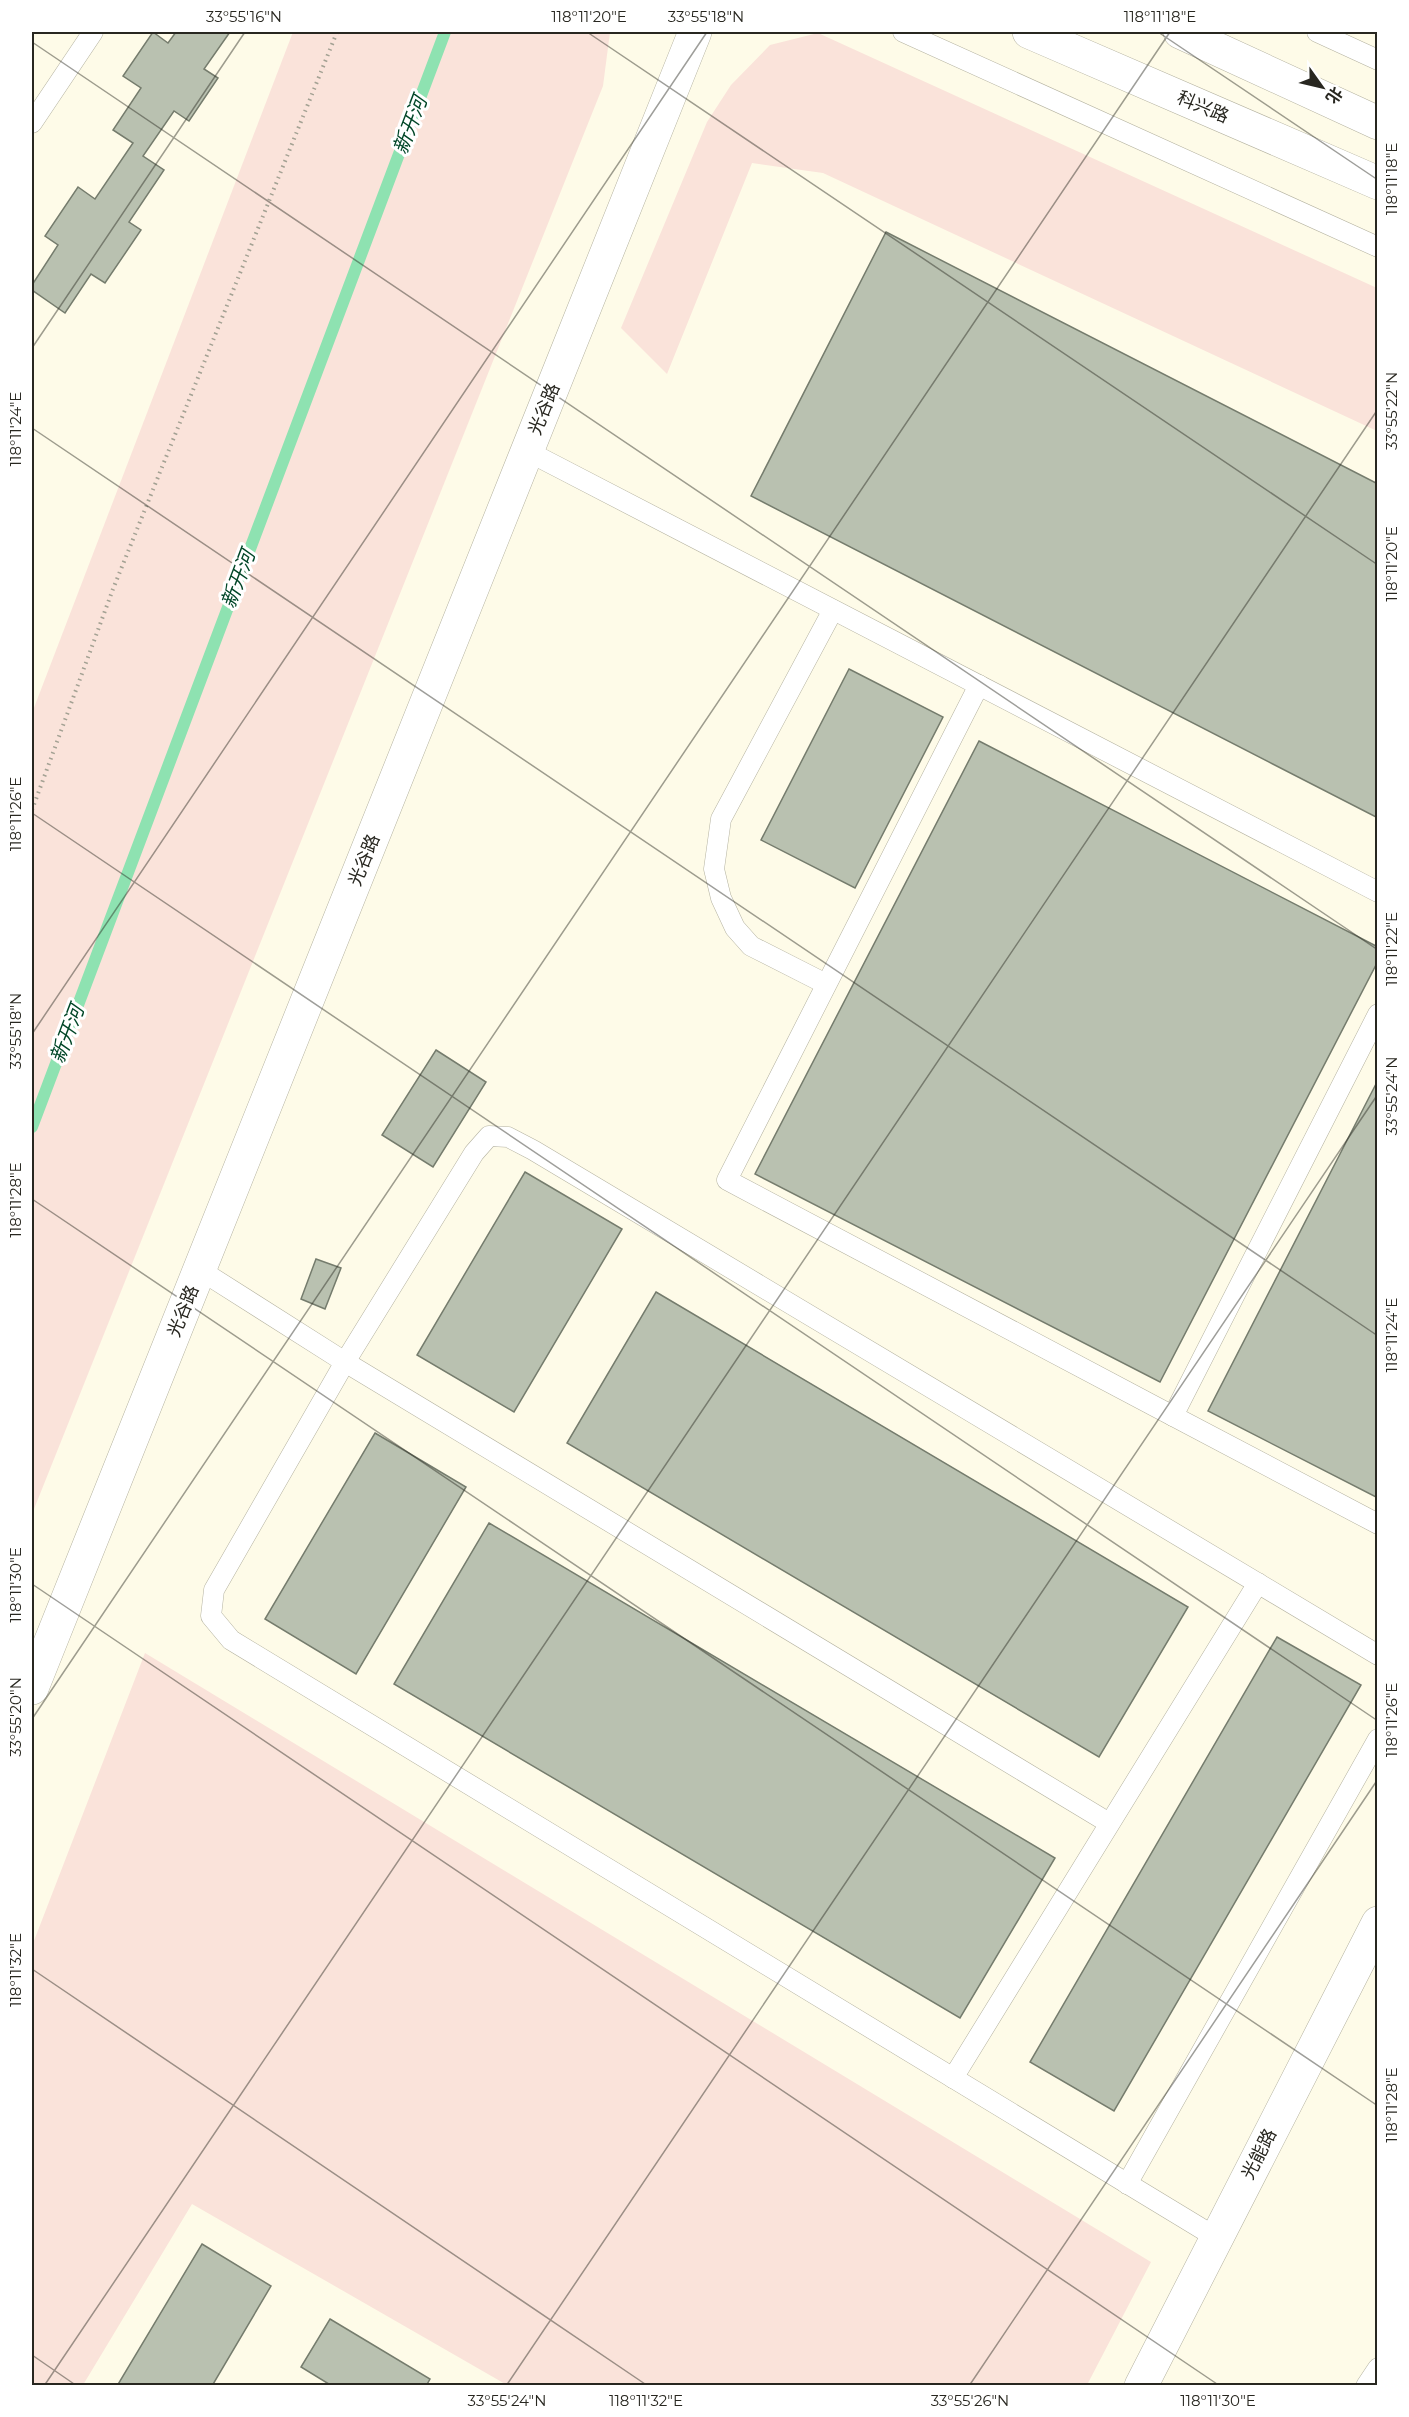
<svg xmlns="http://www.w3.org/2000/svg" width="1409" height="2417" font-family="Montserrat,'Noto Sans SC',sans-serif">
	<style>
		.green { fill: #fae3da }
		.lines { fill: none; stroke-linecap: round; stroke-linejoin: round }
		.stream { stroke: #8ee2b1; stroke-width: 12 }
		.building { fill: #b9c1b0; stroke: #757c6d; stroke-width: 1.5 }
		.lane-casing { stroke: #b4b2a0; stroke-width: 21 }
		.secondary-casing { stroke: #b4b2a0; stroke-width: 34 }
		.path { stroke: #a3a193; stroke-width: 4; stroke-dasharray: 1.5 4.5; stroke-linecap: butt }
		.lane { stroke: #fff; stroke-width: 20 }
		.secondary { stroke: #fff; stroke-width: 33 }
		.ticks { fill: none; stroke: #282720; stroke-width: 1.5; stroke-opacity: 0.45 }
		.labels { text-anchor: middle; stroke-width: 6; stroke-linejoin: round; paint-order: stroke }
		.street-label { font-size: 18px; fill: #282720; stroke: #fff }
		.water-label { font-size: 20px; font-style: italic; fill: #004627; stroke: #fff }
		.neatline { fill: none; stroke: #282720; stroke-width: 2 }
		.ticks-label { font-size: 15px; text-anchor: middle; fill: #282720 }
	</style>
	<rect width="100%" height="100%" fill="#fefbe8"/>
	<g class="green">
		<polygon points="293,32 610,32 603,86 32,1514 32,713"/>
		<polygon points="818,33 1377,288 1377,431 823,173 752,163 667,374 621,328 707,122 731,85 770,45"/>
		<polygon points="145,1653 1151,2262 1087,2385 507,2385 192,2204 83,2385 32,2385 32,1946"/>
	</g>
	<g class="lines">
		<polyline class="stream" points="32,1127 445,32"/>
	</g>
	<g class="building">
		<polygon points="153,32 168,43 176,32 230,32 204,69 218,78 189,121 174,111 143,156 164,170 129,222 141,230 105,283 91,274 65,313 32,290 32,285 58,245 45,236 78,187 95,199 133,143 113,130 141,88 123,76"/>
		<polygon points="886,232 1378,484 1378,818 751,496"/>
		<polygon points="849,669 943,717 855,888 761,840"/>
		<polygon points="979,741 1378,947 1378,961 1160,1382 755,1174"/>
		<polygon points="436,1050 486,1082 433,1167 382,1135"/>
		<polygon points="1378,1080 1378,1498 1208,1411"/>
		<polygon points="525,1172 622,1229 514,1412 417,1355"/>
		<polygon points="316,1259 341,1268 325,1309 301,1299"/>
		<polygon points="656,1292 1188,1607 1099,1757 567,1443"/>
		<polygon points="375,1433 466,1487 356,1674 265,1619"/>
		<polygon points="489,1523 1055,1858 960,2018 394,1684"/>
		<polygon points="1277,1637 1361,1685 1114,2111 1030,2062"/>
		<polygon points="202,2244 271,2286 212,2386 117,2386"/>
		<polygon points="330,2319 430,2379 426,2386 332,2386 301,2367"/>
	</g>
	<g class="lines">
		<defs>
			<g id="lane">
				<polyline points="903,32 1378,247"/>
				<polyline points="1317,32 1378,60"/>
				<polyline points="32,123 93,32"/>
				<polyline points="527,451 1378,892"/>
				<polyline points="979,685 727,1180 1173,1416"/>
				<polyline points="826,984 751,946 735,928 721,898 714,869 721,819 833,610"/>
				<polyline points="1378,1014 1173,1416 1378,1524"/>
				<polyline points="200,1270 345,1362 214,1590 211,1616 231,1640 1217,2238"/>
				<polyline points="1109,1823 345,1362 474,1153 489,1136 508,1137 533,1150 1378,1655"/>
				<polyline points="953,2078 1258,1583"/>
				<polyline points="1127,2184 1378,1739"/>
				<polyline points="1366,2386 1378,2368"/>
			</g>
			<g id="secondary">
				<polyline points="1029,32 1378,183"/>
				<polyline points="1180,32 1378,123"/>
				<polyline points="32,1688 695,32"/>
				<polyline points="1141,2386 1378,1923"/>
			</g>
		</defs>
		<use href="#lane" class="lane-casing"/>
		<use href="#secondary" class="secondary-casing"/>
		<polyline class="path" points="32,810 113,589 337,32"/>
		<use href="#lane" class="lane"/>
		<use href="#secondary" class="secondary"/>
	</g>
	<path class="ticks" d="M587 32 1378 565M1158 32 1378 180M32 42 1378 950M32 348 245 32M32 428 1378 1336M32 813 1378 1721M32 1034 707 32M32 1199 1378 2106M32 1584 1220 2386M32 1719 1170 32M32 1969 648 2386M32 2355 77 2386M44 2386 1378 409M506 2386 1378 1094M969 2386 1378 1779"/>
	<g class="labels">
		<g class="street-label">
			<text transform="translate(1203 107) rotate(23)" y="6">科兴路</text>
			<text transform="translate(544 409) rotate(-68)" y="6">光谷路</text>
			<text transform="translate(364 860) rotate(-68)" y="6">光谷路</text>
			<text transform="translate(183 1311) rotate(-68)" y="6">光谷路</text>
			<text transform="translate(1259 2154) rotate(-63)" y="6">光能路</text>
		</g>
		<g class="water-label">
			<text transform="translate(410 125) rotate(-69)" y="7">新开河</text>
			<text transform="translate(238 579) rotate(-69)" y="7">新开河</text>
			<text transform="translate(67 1034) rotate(-69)" y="7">新开河</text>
		</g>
	</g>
	<rect width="1409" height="2417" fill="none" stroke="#ffffff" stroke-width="66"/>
	<g transform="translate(1322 87) rotate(124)" stroke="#ffffff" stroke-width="4.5" paint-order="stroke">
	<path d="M0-4.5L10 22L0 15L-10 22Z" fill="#282720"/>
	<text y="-9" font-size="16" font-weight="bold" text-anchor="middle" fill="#282720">北</text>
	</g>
	<rect x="33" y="33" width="1343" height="2351" class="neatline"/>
	<g class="ticks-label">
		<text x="244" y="22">33°55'16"N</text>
		<text x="589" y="22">118°11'20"E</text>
		<text x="706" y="22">33°55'18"N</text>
		<text x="1160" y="22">118°11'18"E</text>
		<text transform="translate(1392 179) rotate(-90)" y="5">118°11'18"E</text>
		<text transform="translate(1392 411) rotate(-90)" y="5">33°55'22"N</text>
		<text transform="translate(16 429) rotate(-90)" y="5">118°11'24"E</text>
		<text transform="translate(1392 564) rotate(-90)" y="5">118°11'20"E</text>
		<text transform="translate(16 814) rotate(-90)" y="5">118°11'26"E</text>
		<text transform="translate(1392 949) rotate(-90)" y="5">118°11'22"E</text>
		<text transform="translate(16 1031) rotate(-90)" y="5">33°55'18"N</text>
		<text transform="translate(1392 1096) rotate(-90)" y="5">33°55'24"N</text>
		<text transform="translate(16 1200) rotate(-90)" y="5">118°11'28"E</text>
		<text transform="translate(1392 1335) rotate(-90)" y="5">118°11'24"E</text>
		<text transform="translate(16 1585) rotate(-90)" y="5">118°11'30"E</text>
		<text transform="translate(16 1717) rotate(-90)" y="5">33°55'20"N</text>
		<text transform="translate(1392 1720) rotate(-90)" y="5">118°11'26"E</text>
		<text transform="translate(16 1970) rotate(-90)" y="5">118°11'32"E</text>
		<text transform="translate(1392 2105) rotate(-90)" y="5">118°11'28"E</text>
		<text x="507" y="2406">33°55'24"N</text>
		<text x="646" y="2406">118°11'32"E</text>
		<text x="970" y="2406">33°55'26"N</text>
		<text x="1218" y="2406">118°11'30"E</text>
	</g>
</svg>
